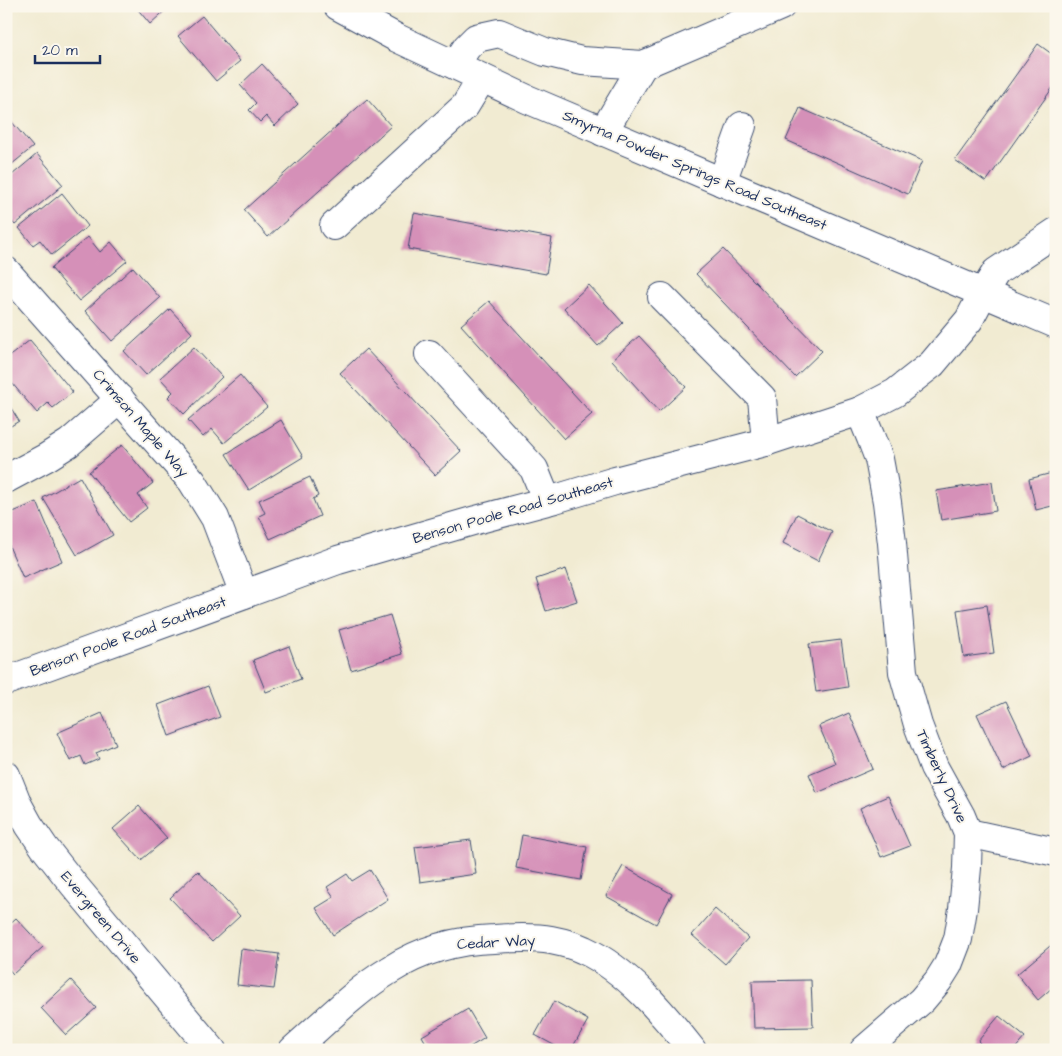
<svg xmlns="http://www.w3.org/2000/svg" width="1062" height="1056" font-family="'Architects Daughter',sans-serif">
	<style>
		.building { fill: #d590b8 }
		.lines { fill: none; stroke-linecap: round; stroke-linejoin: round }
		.minor-casing { stroke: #3b4b6f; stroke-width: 30 }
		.minor { stroke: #fff; stroke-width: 28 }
		.labels { text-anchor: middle; stroke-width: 4; stroke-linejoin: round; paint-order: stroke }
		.street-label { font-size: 15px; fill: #1b2f5e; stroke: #fbf7ec }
	</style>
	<rect width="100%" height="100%" fill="#fbf7ec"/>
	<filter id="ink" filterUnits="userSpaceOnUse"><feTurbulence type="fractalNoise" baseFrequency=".02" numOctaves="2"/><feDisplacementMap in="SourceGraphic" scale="10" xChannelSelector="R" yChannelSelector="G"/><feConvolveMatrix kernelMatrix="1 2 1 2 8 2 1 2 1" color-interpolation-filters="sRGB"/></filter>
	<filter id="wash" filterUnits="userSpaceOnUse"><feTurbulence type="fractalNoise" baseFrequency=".0096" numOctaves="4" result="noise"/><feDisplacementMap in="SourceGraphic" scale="20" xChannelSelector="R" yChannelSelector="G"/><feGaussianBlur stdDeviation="1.12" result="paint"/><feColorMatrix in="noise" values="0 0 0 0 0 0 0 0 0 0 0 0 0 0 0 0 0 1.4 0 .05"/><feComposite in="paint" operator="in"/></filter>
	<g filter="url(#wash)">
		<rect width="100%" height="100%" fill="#f1ebd2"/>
		<g id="blocks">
			<g class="building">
				<polygon points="135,6 170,6 150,24"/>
				<polygon points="202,16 240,61 216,81 178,36"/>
				<polygon points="1038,44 1056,57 1056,83 986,182 955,160"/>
				<polygon points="262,64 298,104 275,126 266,116 260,122 249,110 256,103 240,85"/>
				<polygon points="367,99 391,126 268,237 244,210"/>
				<polygon points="800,108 922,161 908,194 786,140"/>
				<polygon points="6,115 33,147 6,169"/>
				<polygon points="37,154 63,185 15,225 6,215 6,180"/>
				<polygon points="62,193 88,226 52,255 40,240 33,245 19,228"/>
				<polygon points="414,213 552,238 546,274 408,249"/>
				<polygon points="88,237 100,252 111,242 127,261 79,301 51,268"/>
				<polygon points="723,249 822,351 795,377 696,274"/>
				<polygon points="133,267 160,298 112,341 85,311"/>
				<polygon points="589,285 623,323 598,346 564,308"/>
				<polygon points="489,301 592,414 564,439 461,325"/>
				<polygon points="170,309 192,333 146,375 124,351"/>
				<polygon points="639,336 686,387 659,412 612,360"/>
				<polygon points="30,340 73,392 53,408 48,403 37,413 6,376 6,359"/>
				<polygon points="194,347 222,377 184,414 168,397 173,392 160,378"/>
				<polygon points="366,349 461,451 435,475 340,373"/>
				<polygon points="240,375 267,407 224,443 212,429 203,437 188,420"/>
				<polygon points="6,400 19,421 6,429"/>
				<polygon points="281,420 303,457 249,490 226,454"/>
				<polygon points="122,445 153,483 138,495 147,508 129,522 89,472"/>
				<polygon points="1056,472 1056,505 1036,510 1029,479"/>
				<polygon points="80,477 113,535 77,555 43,498"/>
				<polygon points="310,477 318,496 313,499 320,516 270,539 259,516 265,513 259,500"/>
				<polygon points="992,482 996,511 941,520 936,491"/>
				<polygon points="37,502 62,561 23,578 6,539 6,515"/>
				<polygon points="797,514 832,532 818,561 783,543"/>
				<polygon points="566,569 577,601 546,611 536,579"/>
				<polygon points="987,605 994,653 964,657 957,610"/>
				<polygon points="390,615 402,654 351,670 339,630"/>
				<polygon points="841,640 848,687 816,692 809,644"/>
				<polygon points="289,646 301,679 266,692 253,660"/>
				<polygon points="208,686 220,717 169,736 158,705"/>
				<polygon points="1006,701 1032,756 1003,770 977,714"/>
				<polygon points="102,713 116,744 96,753 99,759 85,765 81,756 70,761 57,733"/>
				<polygon points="849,713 873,769 817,793 809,774 835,763 819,726"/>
				<polygon points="888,796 910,846 881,857 860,808"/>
				<polygon points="139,806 167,838 141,860 113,829"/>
				<polygon points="522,835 587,847 581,880 516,868"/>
				<polygon points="471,840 476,874 420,882 415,847"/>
				<polygon points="623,866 672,894 656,924 606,896"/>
				<polygon points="370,870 388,899 333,935 316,908 334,897 327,887 347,874 352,881"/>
				<polygon points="198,871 240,916 212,942 170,898"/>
				<polygon points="715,909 748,938 725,964 692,935"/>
				<polygon points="16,918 43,947 13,974 6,966 6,927"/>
				<polygon points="1056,941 1056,991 1053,987 1038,1000 1017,974"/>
				<polygon points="241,949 279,954 274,989 237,985"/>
				<polygon points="71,980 96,1008 66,1035 41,1008"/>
				<polygon points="811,980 813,1027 754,1028 752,981"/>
				<polygon points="554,1001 588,1020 571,1050 563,1050 535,1035"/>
				<polygon points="468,1009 485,1038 465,1050 430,1050 422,1036"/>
				<polygon points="999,1016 1025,1037 1014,1050 975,1050 980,1043 978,1041"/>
				<polygon points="122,1044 128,1050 116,1050"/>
			</g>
		</g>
	</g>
	<g filter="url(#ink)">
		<use href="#blocks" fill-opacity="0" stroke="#3b4b6f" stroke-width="1"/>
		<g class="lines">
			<defs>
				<g id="minor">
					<polyline points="338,6 397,38 527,99 1056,324"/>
					<polyline points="455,65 467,47 476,38 499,33 545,52 582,61 643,65 781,6"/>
					<polyline points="603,132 643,65"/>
					<polyline points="722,182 742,126"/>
					<polyline points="334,226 465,106 482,78"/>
					<polyline points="6,271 192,481 215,518 244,594"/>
					<polyline points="662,297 762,398 766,442"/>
					<polyline points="429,354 534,469 547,501"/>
					<polyline points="860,411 871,438 879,459 887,502 892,543 903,672 918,725 934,767 961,816 968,833 967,868 963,909 958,939 948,965 938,981 922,1000 864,1050"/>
					<polyline points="6,479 47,457 69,443 120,399"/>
					<polyline points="6,681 338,560 476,520 555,499 615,481 762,443 860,411 895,393 932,364 969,320 983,293 996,272 1056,232"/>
					<polyline points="6,775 18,805 29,825 44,847 74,885 212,1050"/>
					<polyline points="968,833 1056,852"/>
					<path d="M293 1050C324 1023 355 991 390 970 421 950 458 940 494 939 511 938 535 937 551 940 561 942 574 945 584 950 627 970 663 1013 692 1050"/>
				</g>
			</defs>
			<use href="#minor" class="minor-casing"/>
			<use href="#minor" class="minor"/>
		</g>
	</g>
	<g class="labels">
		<g class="street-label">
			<text transform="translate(695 170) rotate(23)" y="5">Smyrna Powder Springs Road Southeast</text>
			<text transform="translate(141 423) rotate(49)" y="5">Crimson Maple Way</text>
			<text transform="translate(513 510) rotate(-16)" y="5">Benson Poole Road Southeast</text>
			<text transform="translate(128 636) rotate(-20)" y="5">Benson Poole Road Southeast</text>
			<text transform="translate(942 776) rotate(65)" y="5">Timberly Drive</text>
			<text transform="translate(101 917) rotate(50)" y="5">Evergreen Drive</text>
			<text transform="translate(496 942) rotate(-3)" y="5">Cedar Way</text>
		</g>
	</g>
	<rect width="1062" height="1056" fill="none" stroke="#fbf7ec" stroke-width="25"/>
	<path d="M35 55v8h65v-8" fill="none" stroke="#1b2f5e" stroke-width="2.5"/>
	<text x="42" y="55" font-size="15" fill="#1b2f5e" stroke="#fbf7ec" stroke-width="4" paint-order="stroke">20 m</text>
</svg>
